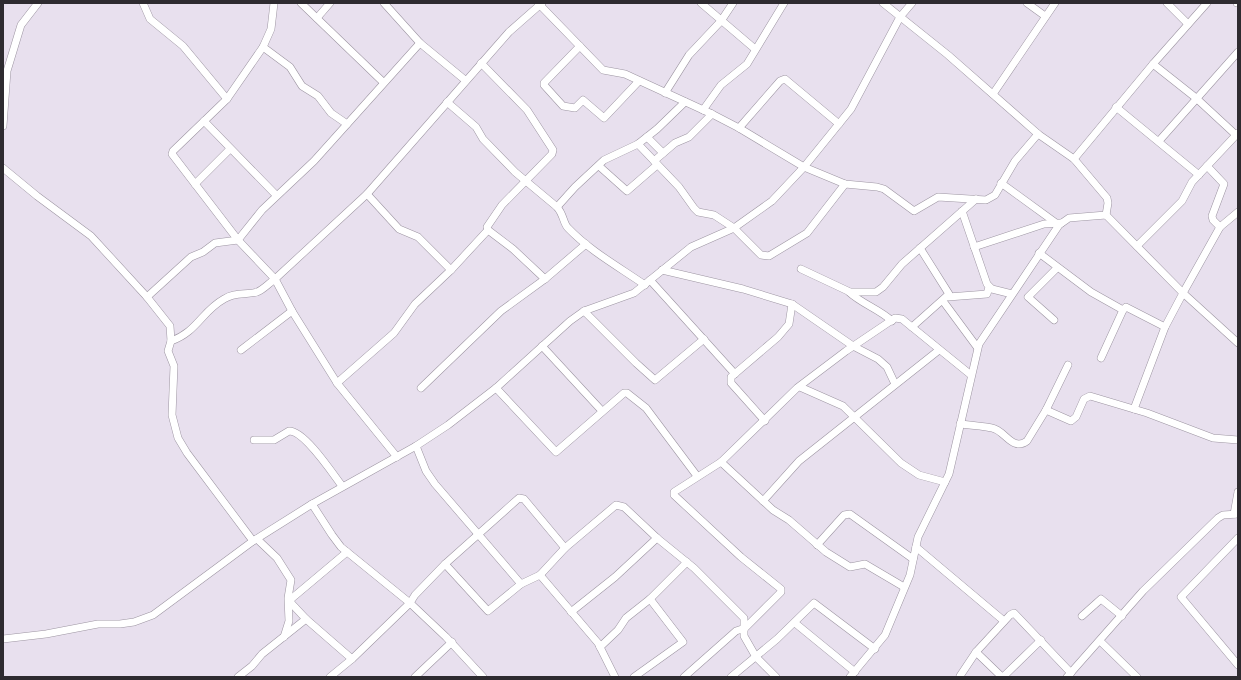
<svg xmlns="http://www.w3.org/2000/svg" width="1241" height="680" font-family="Cabin,sans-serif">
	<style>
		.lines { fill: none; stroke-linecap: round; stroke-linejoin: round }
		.minor-casing { stroke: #9d95a2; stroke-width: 8 }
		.minor { stroke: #fff; stroke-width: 7 }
	</style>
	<rect width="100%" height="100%" fill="#e8e0ee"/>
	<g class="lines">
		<defs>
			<g id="minor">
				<polyline points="143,3 150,19 183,46 227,99"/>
				<polyline points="274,3 271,29 263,47 227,99 173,151 172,154 238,240 275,279 292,311 337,383 397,457"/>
				<polyline points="301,3 383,82"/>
				<polyline points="384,3 420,43 465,80"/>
				<polyline points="538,3 603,70 625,74 712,114 739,128 804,167 845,184 877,187 884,189 914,211 938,197 986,200 995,195 1015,161 1038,134"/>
				<polyline points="701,3 755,49"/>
				<polyline points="883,3 948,55 1038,134 1074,159 1107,198 1108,203 1106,215"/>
				<polyline points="1027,3 1045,16"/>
				<polyline points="1167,3 1188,24"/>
				<polyline points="1237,3 1238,3"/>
				<polyline points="317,18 330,3"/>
				<polyline points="580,46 544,83 544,85 563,106 575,108 583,100 604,118 639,81"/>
				<polyline points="263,47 290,67 302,86 318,96 331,113 347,124"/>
				<polyline points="481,63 527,110 553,150 552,154 502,205 487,227 488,230 513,249 545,279"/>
				<polyline points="1153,64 1196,98 1236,135"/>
				<polyline points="665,93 689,55 721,21 733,3"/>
				<polyline points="993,94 1055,3"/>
				<path d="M447 102 476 127 483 139 515 172 557 207C564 215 563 223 568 228 590 251 619 267 645 285"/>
				<polyline points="1116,107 1199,175"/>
				<polyline points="703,110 721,85 747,64 784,3"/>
				<polyline points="204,121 276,195"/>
				<polyline points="3,126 7,71 21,25 38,3"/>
				<polyline points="739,128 780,81 785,79 839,124"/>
				<polyline points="647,137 663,153"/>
				<polyline points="1159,141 1238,52"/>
				<polyline points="638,144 679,187 694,208 698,212 714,215 734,228 761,255 769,256 807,233 845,184"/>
				<polyline points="1074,159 1153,64 1207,3"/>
				<polyline points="654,161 675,143 689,137 712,114"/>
				<polyline points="599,166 627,191 657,165"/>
				<polyline points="1207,166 1224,184 1212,216 1213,220 1220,227"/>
				<polyline points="3,168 37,196 91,236 147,297 170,326 171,341 168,351 174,366 172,415 178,438 187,453 253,541"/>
				<polyline points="1001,183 1056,223"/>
				<polyline points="195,184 230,149"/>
				<polyline points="367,194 399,229 418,237 451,270"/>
				<polyline points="557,207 575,187 604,160 638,144 657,129 685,102"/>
				<polyline points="962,211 987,284 992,289 1012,294"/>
				<polyline points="1106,215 1183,293 1238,343"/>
				<polyline points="1137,246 1182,201 1192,182 1238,133"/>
				<polyline points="974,247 1044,224 1061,223"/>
				<polyline points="1039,253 1091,292 1123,310"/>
				<polyline points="801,269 850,292 876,292 883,287 902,264 976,199"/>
				<polyline points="662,270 743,289 792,304 853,346 878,359 887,367 895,384"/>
				<polyline points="650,280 735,374"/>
				<path d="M849 292C862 304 879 309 892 321"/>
				<polyline points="147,297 191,257 203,252 215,243 238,240 262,210 314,161 420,43"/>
				<polyline points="948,297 987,294 989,287"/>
				<polyline points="943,301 977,347"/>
				<polyline points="584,311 636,363 655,380 704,339"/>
				<polyline points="1054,320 1028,297 1057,268"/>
				<polyline points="912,327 949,294 920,248"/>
				<path d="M171 341C197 332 202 311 224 299 234 292 246 295 257 292 263 290 269 283 275 279L367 194 509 32 542 3"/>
				<polyline points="542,346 602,411"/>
				<polyline points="241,350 292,311"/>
				<polyline points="1101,358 1123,310 1126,307 1165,327"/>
				<polyline points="337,383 394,333 415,304 451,270 488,230"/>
				<polyline points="800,387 843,406 901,463 919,475 945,482"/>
				<polyline points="421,388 501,311 545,279 586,244"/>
				<polyline points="496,388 556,452 624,393 627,393 646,408 697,476"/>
				<polyline points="1134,409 1165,327 1183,293 1220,227 1238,212"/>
				<polyline points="1046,410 1071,421 1076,417 1084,399 1090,396 1147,413 1213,438 1238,440"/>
				<polyline points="765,421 731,383 731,377 778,337 789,324 792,304"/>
				<path d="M960 424C970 425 981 426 992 428 1005 430 1012 452 1027 441L1046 410 1068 365"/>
				<path d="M254 440H274L289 431C304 430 333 474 342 486"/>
				<polyline points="416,446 426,471 435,484 521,584"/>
				<polyline points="721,462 773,510 789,520 826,552 850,567 865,564 904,587"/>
				<polyline points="763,501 799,461 939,350"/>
				<polyline points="312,504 332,535 341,547 410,603 446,637 483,677"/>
				<polyline points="1234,514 1238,492"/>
				<polyline points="1238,538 1181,597 1238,665"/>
				<polyline points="257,539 277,558 291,580 288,598 289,621 284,637"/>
				<polyline points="817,545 844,515 850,514 913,559"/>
				<polyline points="916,547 1004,621"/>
				<polyline points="347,552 291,599 291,603 306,619 352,659"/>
				<polyline points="445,564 488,611 521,584 540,575 565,548 616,505 624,507 657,538 694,568 744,618 744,636 756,657 776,677"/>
				<polyline points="540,575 598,643 615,677"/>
				<polyline points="571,612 615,577 657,538"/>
				<polyline points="1082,616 1101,599 1122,616"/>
				<polyline points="795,623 855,672"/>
				<polyline points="3,639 46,634 98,624 120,624 134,622 153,615 253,541 312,504 416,446 448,425 496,388 570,321 584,311 634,293 691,247 734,228 772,201 804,167 851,109 900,17 912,3"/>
				<polyline points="1100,641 1137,677"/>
				<polyline points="600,647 618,630 626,618 650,599 687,562"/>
				<polyline points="976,652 1002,677"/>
				<polyline points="960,676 976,652 1010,615 1014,613 1071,673"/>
				<polyline points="238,677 252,666 262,654 306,619"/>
				<polyline points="330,677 352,659 410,603 415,595 445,564 519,498 524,499 565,548"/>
				<polyline points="415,677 452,642"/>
				<polyline points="634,677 683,642 650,599"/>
				<polyline points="684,677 736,631 745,628 781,592 781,589 741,557 674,495 674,492 721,462 797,388 846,351 895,318 902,319 971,375"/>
				<polyline points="731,677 777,639 814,603 875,649"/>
				<polyline points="850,677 885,635 910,575 918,537 949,474 979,344 1059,225 1069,218 1106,215"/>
				<polyline points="1003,677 1041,640"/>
				<polyline points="1067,677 1143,591 1218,518 1223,515 1238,514"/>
			</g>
		</defs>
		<use href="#minor" class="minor-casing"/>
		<use href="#minor" class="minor"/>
	</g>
	<rect width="1241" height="680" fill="none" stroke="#2e2b30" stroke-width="8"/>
</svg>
